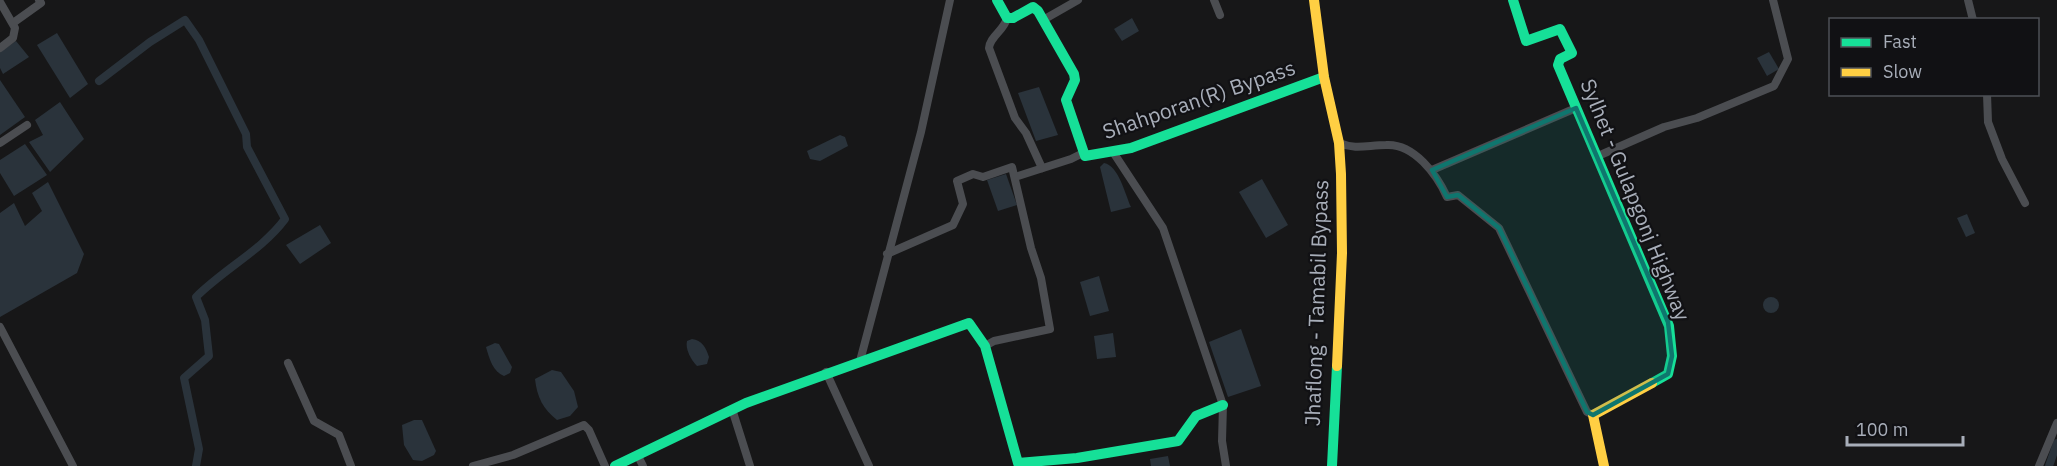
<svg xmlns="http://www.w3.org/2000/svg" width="2057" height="466" font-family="'IBM Plex Sans',sans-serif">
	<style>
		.water { fill: #2a333b }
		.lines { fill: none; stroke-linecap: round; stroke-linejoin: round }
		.canal { stroke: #2a333b; stroke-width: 8 }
		.street { stroke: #4b4d51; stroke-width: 8 }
		.fast { stroke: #16e098; stroke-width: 10 }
		.slow { stroke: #ffcf43; stroke-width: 10 }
		.marked { fill: #0f766e; fill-opacity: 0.2; stroke: #0f766e; stroke-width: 4.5; stroke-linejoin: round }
		.labels { text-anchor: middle; stroke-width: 4.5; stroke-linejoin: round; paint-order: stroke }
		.street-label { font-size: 21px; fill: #a8aeb9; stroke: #111114 }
	</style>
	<rect width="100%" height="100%" fill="#171718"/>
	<g class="water">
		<polygon points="1132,18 1139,31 1122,41 1114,29"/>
		<polygon points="57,33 88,84 70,98 37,45"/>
		<polygon points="16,41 29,57 3,74 0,68 0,52"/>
		<polygon points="1769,52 1779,69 1767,76 1757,58"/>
		<polygon points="0,80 25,117 0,135"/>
		<polygon points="1039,87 1058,135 1036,141 1018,93"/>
		<polygon points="60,102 84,139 50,172 29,142 43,135 35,120"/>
		<polygon points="840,135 845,137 848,146 820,161 810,159 807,151"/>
		<polygon points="25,144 47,175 14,196 0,173 0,160"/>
		<path d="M1104 163C1119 166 1125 194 1131 207L1111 212 1100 167Z"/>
		<polygon points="1006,174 1017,205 998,211 987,180"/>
		<polygon points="1262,179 1288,225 1266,238 1239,192"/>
		<polygon points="48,182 84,254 77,273 0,317 0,213 14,203 25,226 42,211 32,193"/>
		<polygon points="1967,214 1975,233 1966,237 1957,218"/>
		<polygon points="320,225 331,243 300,264 286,245"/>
		<polygon points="1099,276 1109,311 1090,316 1080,282"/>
		<circle cx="1771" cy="305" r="8"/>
		<polygon points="1241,329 1261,386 1228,397 1209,342"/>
		<polygon points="1113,333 1116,357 1097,359 1094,336"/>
		<path d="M692 339C702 340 706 348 709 357L707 364 697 366C691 360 685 349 687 341Z"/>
		<path d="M495 343 499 344 512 367 510 373 504 376C493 372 489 358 486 347Z"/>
		<path d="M552 370 561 372 574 391 578 407 570 416 557 420C543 409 537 397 535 379Z"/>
		<polygon points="414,420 422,420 436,451 434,455 422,461 413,460 404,445 402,425"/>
		<polygon points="1168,456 1170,466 1151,466 1150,459"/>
	</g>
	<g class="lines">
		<g class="canal">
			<path d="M99 81 150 42 185 20 199 40 246 134 247 147 285 219C262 250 224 269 196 297L205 320 209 356 184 378 199 449 196 466"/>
			<polyline points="2049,466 2057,443"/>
		</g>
		<g class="street">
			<polyline points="1214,0 1220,15"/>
			<polyline points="1968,0 1973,20"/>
			<polyline points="0,2 15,28 13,38 0,48"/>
			<path d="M1007 18C1004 31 990 36 989 48L1015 118 1026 133 1042 168"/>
			<polyline points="1043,20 1078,0"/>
			<polyline points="13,23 41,3 39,0"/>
			<polyline points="1987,94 1988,122 2002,159 2025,203"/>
			<polyline points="0,143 27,125"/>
			<path d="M1339 143C1356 150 1368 145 1386 145 1414 143 1437 175 1447 197L1458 195 1499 228 1587 412 1593 415"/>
			<polyline points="1113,152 1163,228 1223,405 1222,441 1226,466"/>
			<polyline points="1598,156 1664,127 1697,118 1774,86 1788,59 1773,0"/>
			<polyline points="1432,170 1576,108"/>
			<polyline points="1015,177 1071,159 1083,153"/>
			<polyline points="887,254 953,225 963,204 957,181 973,174 983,177 1012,167 1031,248 1041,278 1050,329 994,341 985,346"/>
			<polyline points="0,327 73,466"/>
			<polyline points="860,361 921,132 950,0"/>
			<polyline points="288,363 314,421 339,435 351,466"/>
			<polyline points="826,372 869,466"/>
			<polyline points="732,409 750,466"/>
			<polyline points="638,456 643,466"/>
			<polyline points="473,466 513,455 584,425 589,430 605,466"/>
			<polyline points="2039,466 2057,423"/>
		</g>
		<g class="fast">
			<polyline points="997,0 1007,18 1013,18 1033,7 1038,11 1074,74 1075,80 1066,100 1085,156 1131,148 1324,77"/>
			<polyline points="1513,0 1526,41 1560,29 1572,53 1560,59 1558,65 1669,326 1672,356 1668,374 1652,383"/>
			<polyline points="615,466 746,403 969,323 985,346 1018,463 1077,458 1178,441 1196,416 1223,405"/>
			<polyline points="1332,466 1337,366"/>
		</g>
		<g class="slow">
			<polyline points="1314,0 1324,77 1339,143 1341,174 1342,253 1337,366"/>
			<polyline points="1604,466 1593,415 1652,383"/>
		</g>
	</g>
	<path class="marked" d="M1576 108 1668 322 1672 356 1668 374 1593 415 1587 412 1499 228 1458 195 1447 197 1432 170Z"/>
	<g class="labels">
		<g class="street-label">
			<text transform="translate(1199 100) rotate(-19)" y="7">Shahporan(R) Bypass</text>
			<text transform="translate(1635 200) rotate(68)" y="7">Sylhet - Gulapgonj Highway</text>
			<text transform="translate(1317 303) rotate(-88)" y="7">Jhaflong - Tamabil Bypass</text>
		</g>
	</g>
	<rect x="1829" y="18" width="210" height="78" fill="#111114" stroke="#4d5056" stroke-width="1.5"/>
	<rect x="1841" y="38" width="30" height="9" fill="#16e098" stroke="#4d5056" stroke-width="1.5"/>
	<text x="1883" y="48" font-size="18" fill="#a8aeb9">Fast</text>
	<rect x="1841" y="68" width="30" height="9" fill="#ffcf43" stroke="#4d5056" stroke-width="1.5"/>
	<text x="1883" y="78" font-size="18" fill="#a8aeb9">Slow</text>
	<path d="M1847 436v9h116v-9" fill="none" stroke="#a8aeb9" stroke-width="3"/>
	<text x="1856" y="436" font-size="18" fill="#a8aeb9" stroke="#111114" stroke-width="4.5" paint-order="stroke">100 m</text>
</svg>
